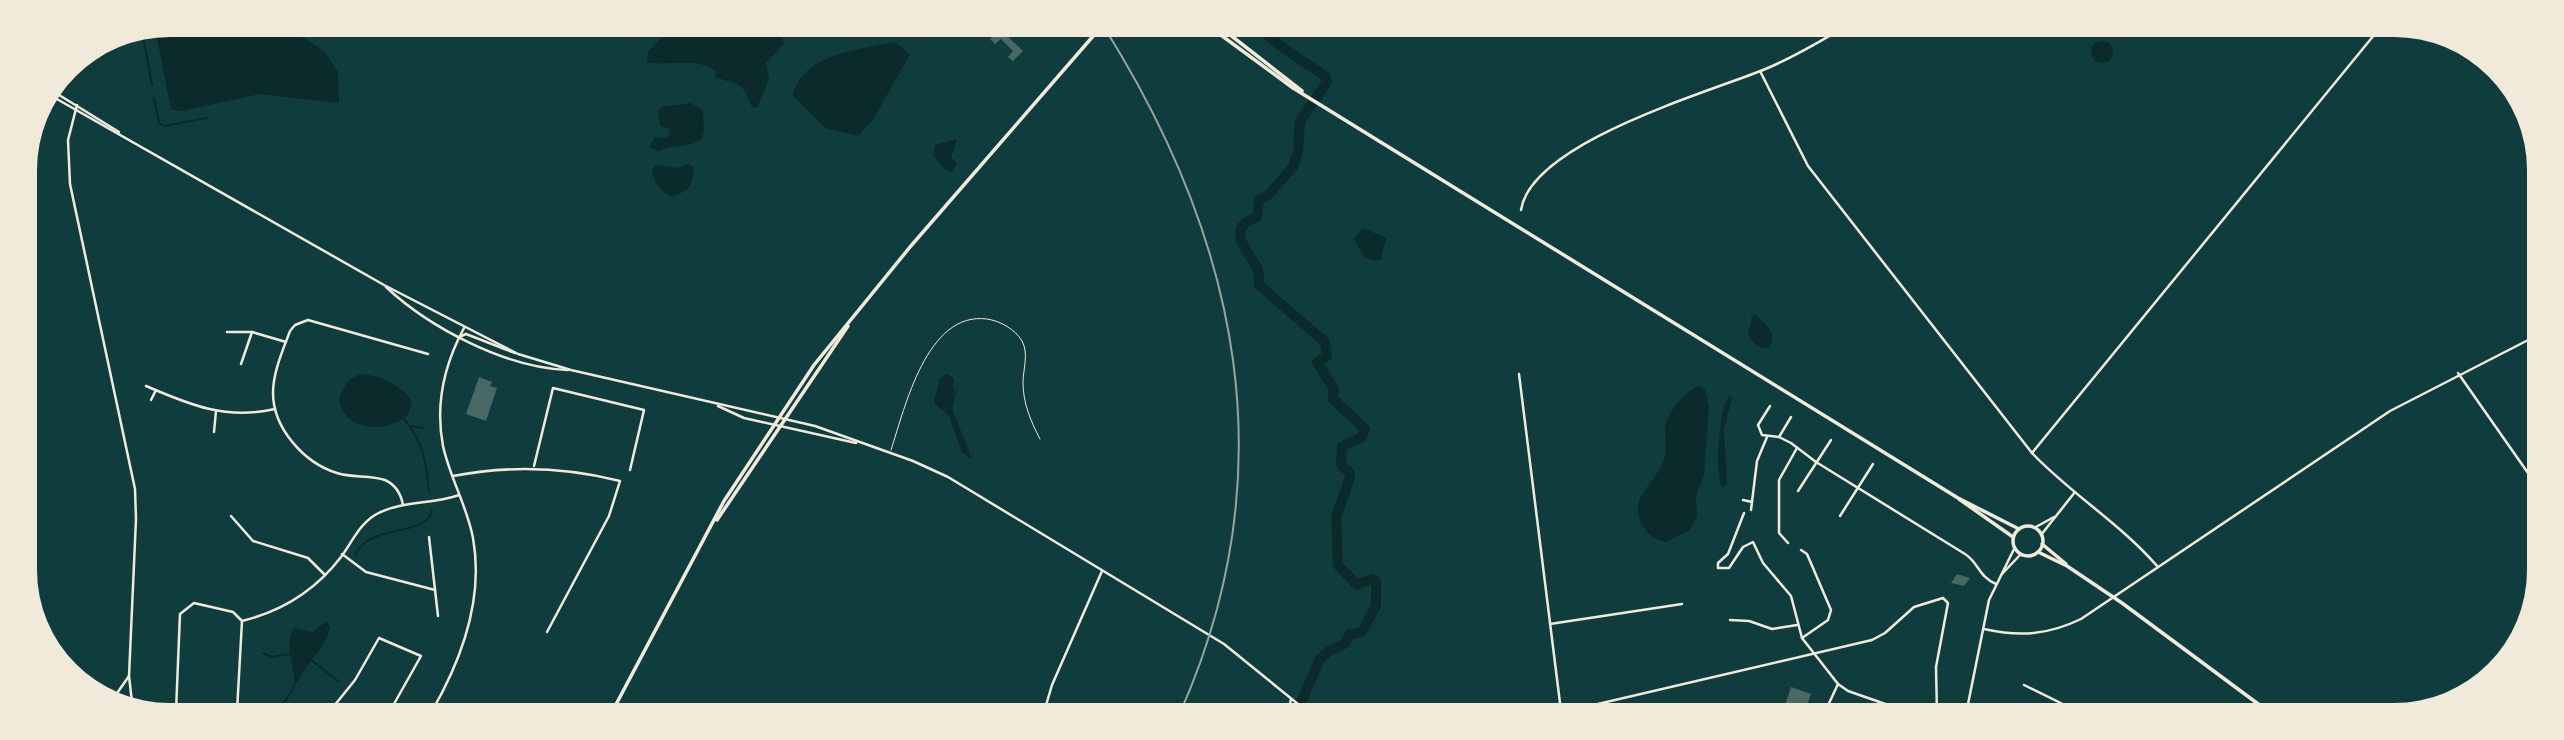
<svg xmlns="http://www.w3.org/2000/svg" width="2564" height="740" font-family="'IBM Plex Sans',sans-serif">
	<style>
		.water { fill: #0a2a2b }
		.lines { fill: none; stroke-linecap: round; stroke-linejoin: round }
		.stream { stroke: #0a2a2b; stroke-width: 2 }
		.river { stroke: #0a2a2b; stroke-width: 10 }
		.building { fill: #486865 }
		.service { stroke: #f1e9da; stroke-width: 1 }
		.minor { stroke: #f1e9da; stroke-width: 2.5 }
		.tertiary { stroke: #f1e9da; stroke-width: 2.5 }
		.secondary { stroke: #f1e9da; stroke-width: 3.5 }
		.rail { stroke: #97a49c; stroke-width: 2 }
	</style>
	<rect width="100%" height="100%" fill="#0f3d3e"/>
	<g class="water">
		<polygon points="170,25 285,25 325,52 338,72 339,103 259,94 182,111 171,110 155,28"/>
		<path d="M672 26H766L772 32 782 35 784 44 766 63 769 79 757 108 752 107C740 78 740 86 715 77L716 71C696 56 664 67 647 62L648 52Z"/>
		<circle cx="2102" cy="52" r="11"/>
		<path d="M894 42 910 54 873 120 858 136 825 128 793 96C802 53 859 50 894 42Z"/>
		<path d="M691 103 703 110 704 132 701 139C689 149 673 143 659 151L649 147 655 137 666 138 670 134 669 129 660 125 658 111 661 107Z"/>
		<polygon points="957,139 951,158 957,163 952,172 945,170 933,155 935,145"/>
		<path d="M689 164 693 166C695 185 689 190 672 197 660 192 653 182 652 170L656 165 677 168Z"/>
		<path d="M1363 228 1386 238 1381 260C1364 263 1360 251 1354 238Z"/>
		<path d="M1756 314C1767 326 1778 333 1769 348 1758 350 1752 342 1748 333L1752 316Z"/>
		<path d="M360 374C379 375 404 385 412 403L407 416C385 434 341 431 339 397L349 380Z"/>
		<polygon points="947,374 954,379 953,388 956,392 952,408 972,459 962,453 949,416 934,403 939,379"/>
		<path d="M1699 386 1705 389 1709 406 1704 475 1696 496 1697 516 1689 531 1665 542C1653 539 1646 533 1641 522 1629 495 1657 483 1664 459 1668 449 1664 437 1665 427 1668 412 1685 390 1699 386Z"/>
		<path d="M1729 396 1732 398 1724 429 1727 484 1723 488C1714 476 1719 408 1729 396Z"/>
		<path d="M326 621 330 627C326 649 306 662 298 682L295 683C294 667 284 641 294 628L313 632Z"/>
	</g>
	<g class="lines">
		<g class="stream">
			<polyline points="142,30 152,85"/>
			<polyline points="154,98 159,123 164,126 207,118"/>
			<path d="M404 419C424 443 426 461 429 491"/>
			<polyline points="410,426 423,428"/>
			<path d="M355 555C370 522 427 538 432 510"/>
			<polyline points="263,653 272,657 290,654"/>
			<polyline points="311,660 338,681"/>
			<path d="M278 711C284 701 292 694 295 683"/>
		</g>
		<path class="river" d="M1259 27 1279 45 1325 76 1327 82 1300 121 1298 151 1293 167 1267 196 1259 200 1257 217C1223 230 1249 250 1258 270 1260 275 1258 280 1259 285L1325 342 1327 356 1317 362 1334 389 1333 399 1365 429 1361 438 1342 446 1341 465 1350 473V477L1336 517 1338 565 1357 585 1371 579 1376 581V605L1362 632 1350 634 1344 644 1329 651 1320 659 1296 713"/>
	</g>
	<g class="building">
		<polygon points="1000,29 1023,51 1013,61 1008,57 1013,51 1001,39 995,44 990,39"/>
		<polygon points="479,377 492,382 490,386 497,388 486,421 466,414"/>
		<polygon points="1957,574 1970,578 1964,586 1951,583"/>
		<polygon points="1791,687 1811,694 1804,714 1782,714"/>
	</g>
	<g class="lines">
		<path class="service" d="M891 450C905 407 927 311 987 319 1000 321 1015 329 1022 341 1029 354 1023 369 1023 383 1023 403 1031 422 1040 439"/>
		<g class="minor">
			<polyline points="77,105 68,140 70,184 135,489 136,519 129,676 113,699"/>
			<path d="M1521 210C1531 143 1706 93 1763 70 1791 59 1817 43 1843 28"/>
			<polyline points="227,332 252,332 286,342"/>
			<polyline points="241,364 252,332"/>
			<polyline points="2458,373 2535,483"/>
			<polyline points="1519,374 1561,711"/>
			<path d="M146 386C190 405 226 420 275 409"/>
			<polyline points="151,400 156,390"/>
			<path d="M1770 406 1758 425 1762 435 1779 437 1791 443 1816 462 1965 554C1979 563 1978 576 1996 584"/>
			<polyline points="214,432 216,411"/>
			<polyline points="1779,437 1791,417"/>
			<polyline points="2032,453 2379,29"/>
			<polyline points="534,466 553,388 644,410 630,470"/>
			<path d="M453 476C510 465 564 467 620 481L609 516 547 632"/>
			<polyline points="1798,491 1831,440"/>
			<polyline points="1743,500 1752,502"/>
			<path d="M403 505C401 494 396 485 385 480 370 475 352 478 337 473 304 463 273 428 273 393 273 372 283 350 290 331L295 325 308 320 428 354"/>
			<polyline points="1751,510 1757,461 1767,437"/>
			<polyline points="1744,513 1728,554 1718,563 1718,568 1729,568 1743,547 1753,542 1763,563 1791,596 1802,638 1838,684 1848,691 1914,714"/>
			<polyline points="231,516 253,541 308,558 325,575"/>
			<polyline points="1840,516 1873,464"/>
			<polyline points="429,537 438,616"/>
			<polyline points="1788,543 1779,533 1779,480 1797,448"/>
			<polyline points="1801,550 1807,554 1831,610 1828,620 1802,638"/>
			<polyline points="342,554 366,572 435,590"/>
			<polyline points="1730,620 1749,621 1772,629 1797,625"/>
			<path d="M242 621C283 611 315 591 341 557 352 542 359 525 375 515 401 500 432 505 459 495"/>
			<polyline points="1550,624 1682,604"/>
			<polyline points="129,676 133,711"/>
			<polyline points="2024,685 2085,715"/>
			<polyline points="176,711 180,614 194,603 233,612 242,621 237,711"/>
			<polyline points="330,711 355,680 379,638 421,656 390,711"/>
			<path d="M432 711C462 659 484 599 473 538 467 506 450 478 443 446 435 404 444 365 464 328"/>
			<polyline points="1044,712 1052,685 1102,571"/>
			<polyline points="1288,713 1291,699"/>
			<polyline points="1555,714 1872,640 1885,633 1914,607 1943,598 1948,603 1936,667 1937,714"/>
			<polyline points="1824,714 1838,684"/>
		</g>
		<g class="tertiary">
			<path d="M1760 71 1808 166 2032 453C2071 494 2121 524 2158 567"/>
			<polyline points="51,90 119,132"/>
			<polyline points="48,94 384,285 518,354 571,370 815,426 913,461 948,477 1224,644 1309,713"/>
			<path d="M386 287C430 328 506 368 568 370"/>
			<polyline points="459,337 466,334 515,353"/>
			<polyline points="718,406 744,418 856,443"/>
			<polyline points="2034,528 2054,517"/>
			<polyline points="2041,535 2075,492"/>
			<polyline points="2001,575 2021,554"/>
			<path d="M1984 629C2020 637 2048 635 2081 619L2390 411 2536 336"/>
			<polyline points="1966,714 1989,600 2015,547"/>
		</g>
		<g class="secondary">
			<polyline points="1210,27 1293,88 1374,138 1958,498 2019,529"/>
			<polyline points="1220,27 1302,91"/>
			<polyline points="1959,499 2013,537"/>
			<polyline points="717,520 848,326"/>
			<circle cx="2028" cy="541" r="15"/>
			<polyline points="2042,544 2066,564"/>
			<polyline points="2038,552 2067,566 2122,603 2273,715"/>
			<polyline points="612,712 724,501 814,365 910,247 1101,27"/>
		</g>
		<path class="rail" d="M1104 27C1240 244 1287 472 1180 713"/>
	</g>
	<path d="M0 0H2564V740H0ZM170 37H2394A133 133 0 0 1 2527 170V570A133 133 0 0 1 2394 703H170A133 133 0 0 1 37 570V170A133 133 0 0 1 170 37Z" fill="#f1e9da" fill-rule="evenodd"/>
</svg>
